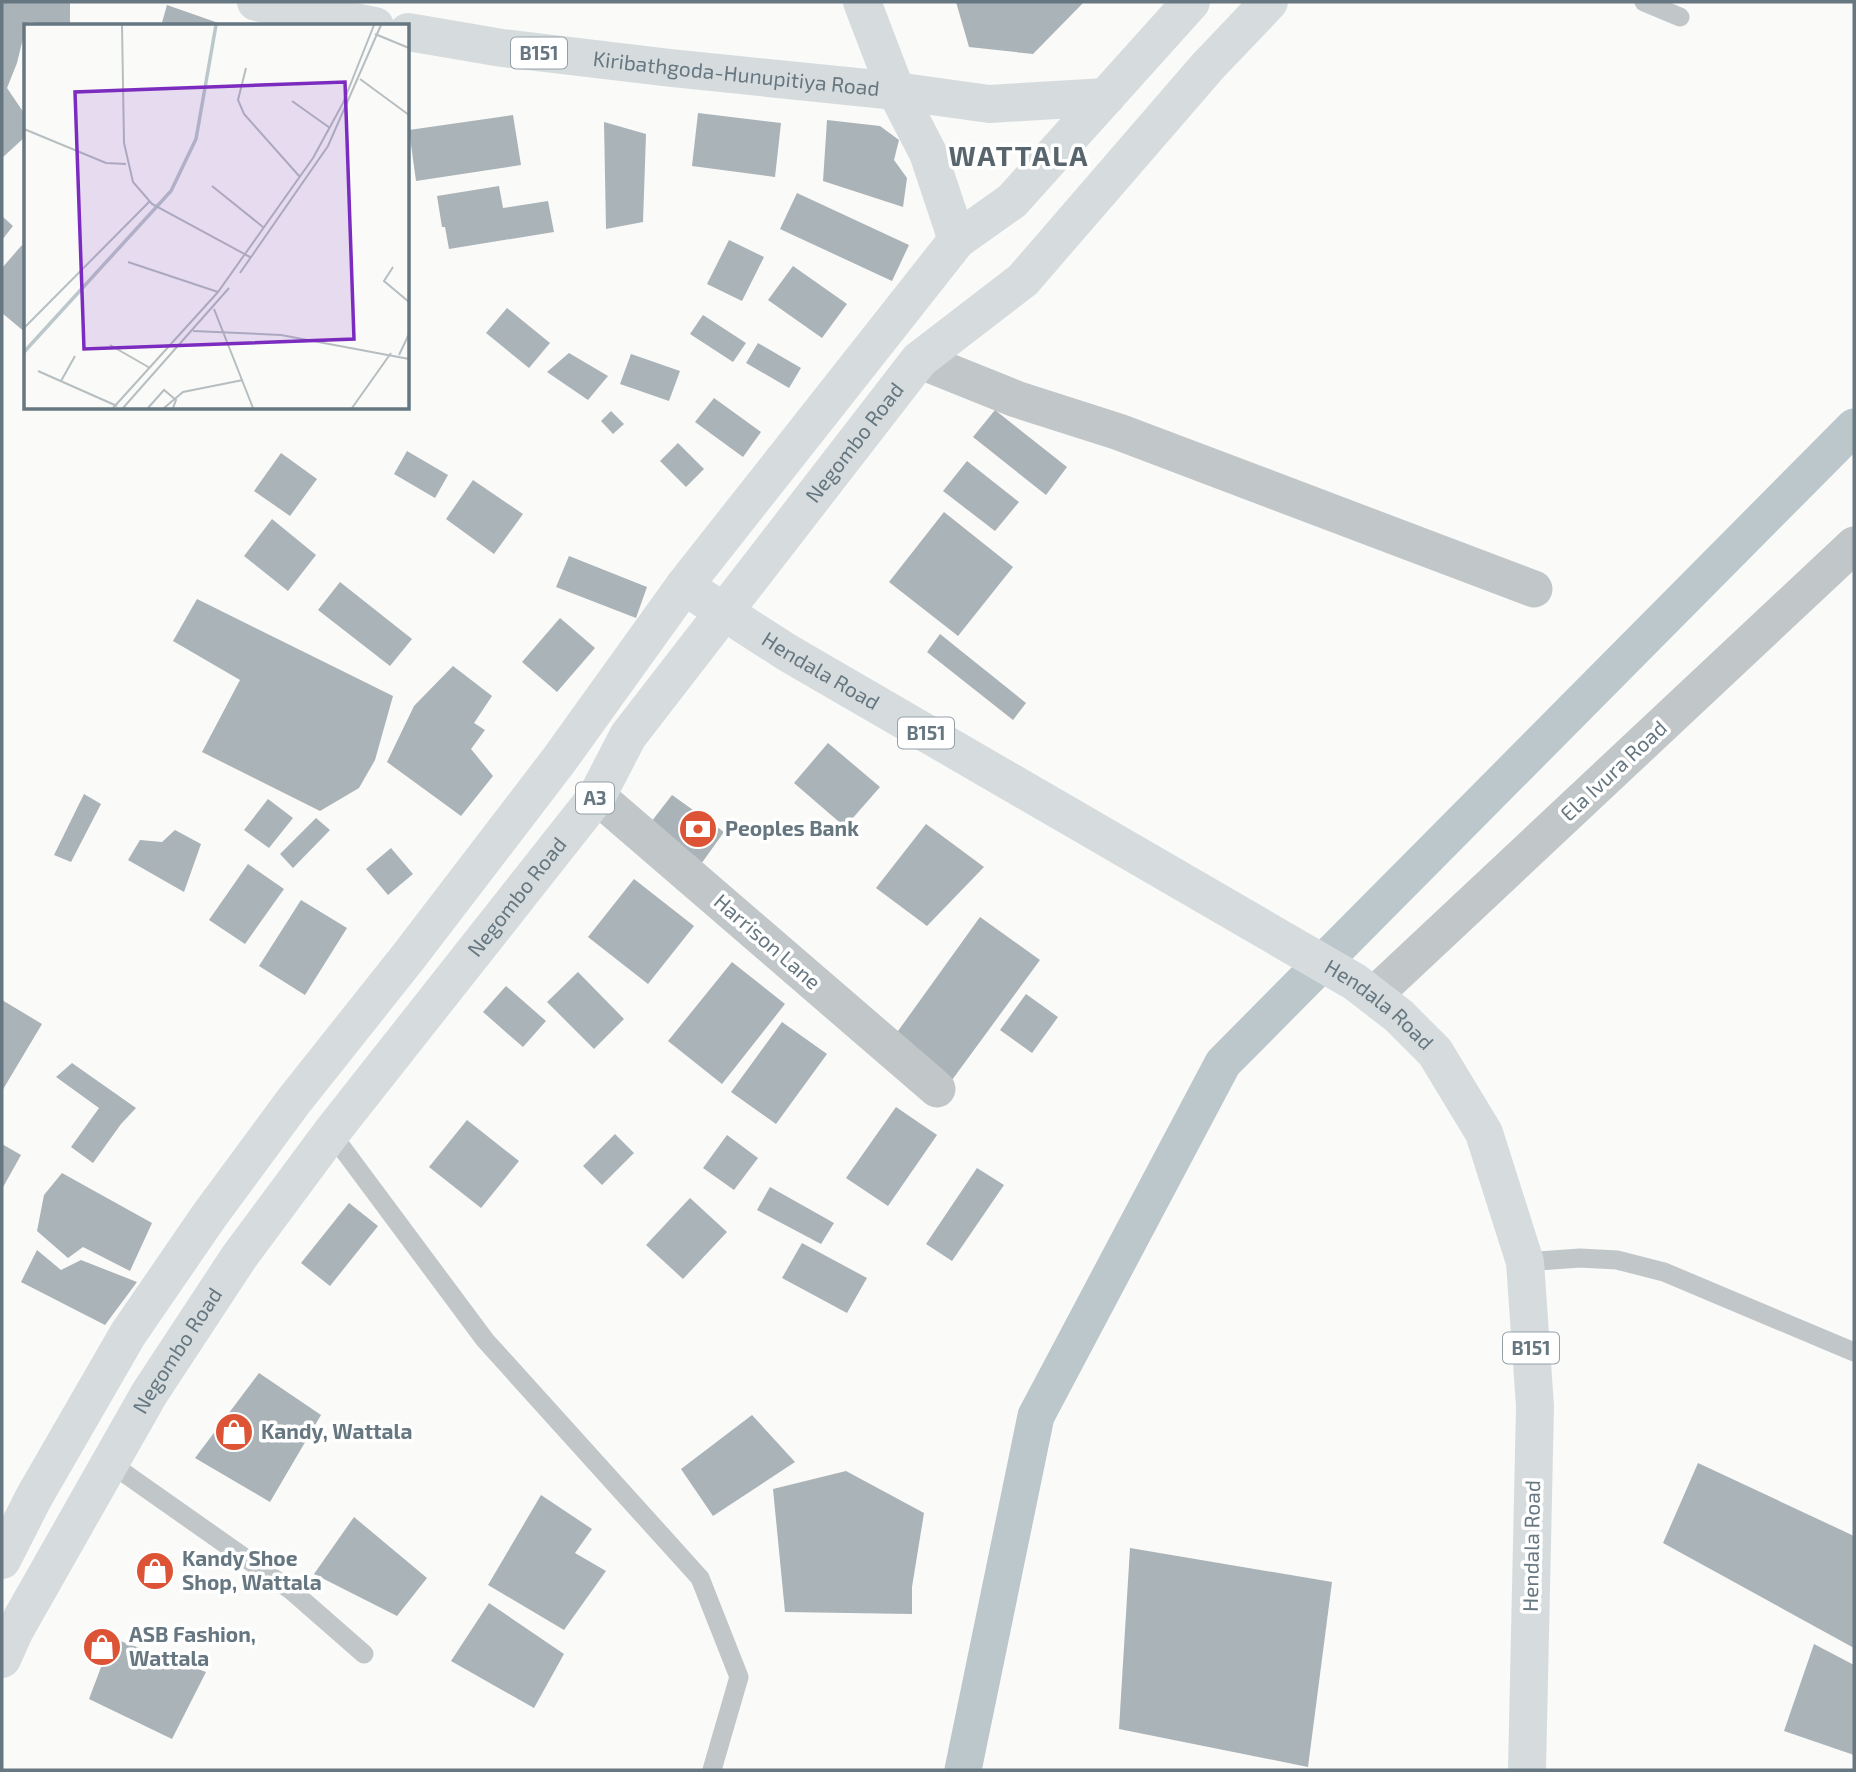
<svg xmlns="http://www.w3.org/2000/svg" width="1856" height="1772" font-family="'Exo 2',sans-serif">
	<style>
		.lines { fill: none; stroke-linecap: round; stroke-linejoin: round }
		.canal { stroke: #bbc7cb; stroke-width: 37 }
		.building { fill: #aab3b8 }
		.lane { stroke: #c1c6c9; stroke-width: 19 }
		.street { stroke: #c1c6c9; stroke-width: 37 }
		.primary { stroke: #d6dcde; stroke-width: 38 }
		.highway { stroke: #d6dcde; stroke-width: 38 }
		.labels { text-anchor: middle; stroke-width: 7; stroke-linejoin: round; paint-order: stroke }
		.shield { fill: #fff; stroke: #94a0a7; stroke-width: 2 }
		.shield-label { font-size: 19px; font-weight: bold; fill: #667781 }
		.street-label { font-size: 21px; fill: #667781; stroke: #fff }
		.poi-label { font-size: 21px; font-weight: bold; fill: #667781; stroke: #fff; text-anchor: start }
		.district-label { font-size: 28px; font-weight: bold; letter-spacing: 2px; fill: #58656d; stroke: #fff }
		.inset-river { fill: none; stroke: #bbc7cb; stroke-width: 3.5 }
		.inset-road { fill: none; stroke: #b6bec1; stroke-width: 2 }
		.view { fill: #7b2cbf; fill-opacity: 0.15; stroke: #7b2cbf; stroke-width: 3.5 }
		.inset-edge { fill: none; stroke: #667781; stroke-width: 3.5 }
	</style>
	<rect width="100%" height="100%" fill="#fafaf8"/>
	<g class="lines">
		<polyline class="canal" points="963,1770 1036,1416 1223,1063 1854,427"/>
	</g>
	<g class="building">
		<polygon points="2,2 70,2 70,26 28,22 26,26 17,63 7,88 26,116 26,136 2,158"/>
		<polygon points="956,2 1084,2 1033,54 969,47"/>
		<polygon points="167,5 227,26 161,26"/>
		<polygon points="698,113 781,123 775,177 692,166"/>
		<polygon points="513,115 521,165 416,181 409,130"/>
		<polygon points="827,120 880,126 899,140 894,160 907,178 903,207 823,181"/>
		<polygon points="604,122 646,134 643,222 606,229"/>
		<polygon points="499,186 503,208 548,201 554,232 449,249 445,227 442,227 437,196"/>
		<polygon points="797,193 909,245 892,281 780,229"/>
		<polygon points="2,216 13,226 2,240"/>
		<polygon points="729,240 764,257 742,301 707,284"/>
		<polygon points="22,245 26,249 26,333 2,313 2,268"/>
		<polygon points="793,266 847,304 822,338 768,300"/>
		<polygon points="507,308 550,343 529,368 486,333"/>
		<polygon points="703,315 746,343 733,362 690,334"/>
		<polygon points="758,343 801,368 789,388 746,363"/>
		<polygon points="569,353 608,376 588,400 547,372"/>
		<polygon points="631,354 680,371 669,401 620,384"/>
		<polygon points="714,398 761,432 743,457 695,422"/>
		<polygon points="995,410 1067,467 1046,495 973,437"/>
		<polygon points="611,411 624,424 613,434 601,421"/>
		<polygon points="678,443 704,469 686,487 660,461"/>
		<polygon points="407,451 448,475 435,498 394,474"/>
		<polygon points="281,453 317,479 290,516 254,491"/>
		<polygon points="967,461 1019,502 995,531 943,491"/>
		<polygon points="473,480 523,514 494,554 446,519"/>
		<polygon points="944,512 1013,567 958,636 889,582"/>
		<polygon points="272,519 316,555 288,591 244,556"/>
		<polygon points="569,556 647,587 636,618 556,587"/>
		<polygon points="340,582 412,639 390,666 318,610"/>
		<polygon points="197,599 393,696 375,760 359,788 320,811 202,752 240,680 173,641"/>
		<polygon points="560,618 595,648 557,692 522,662"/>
		<polygon points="940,634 1026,703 1013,720 927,652"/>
		<polygon points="453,666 492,696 474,723 485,730 471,749 493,776 461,816 387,762 414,706"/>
		<polygon points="828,743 880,787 845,827 794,783"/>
		<polygon points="84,794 101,804 71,862 54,855"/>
		<polygon points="672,795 724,832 701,864 648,826"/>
		<polygon points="268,799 293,818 269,848 244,830"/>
		<polygon points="316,818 330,830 293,868 280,854"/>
		<polygon points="926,824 984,867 927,926 876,888"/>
		<polygon points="175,830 201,844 184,892 128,860 140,840 162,842"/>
		<polygon points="391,848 413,874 388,895 366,869"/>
		<polygon points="248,864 284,889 245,944 209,920"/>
		<polygon points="634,879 694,926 648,984 588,937"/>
		<polygon points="301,900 347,928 305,995 259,966"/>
		<polygon points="980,917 1040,960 952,1080 893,1038"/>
		<polygon points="732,962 785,1004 722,1084 668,1041"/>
		<polygon points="578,972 624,1019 594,1049 547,1002"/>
		<polygon points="506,986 546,1021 523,1047 483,1012"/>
		<polygon points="1026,994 1058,1017 1032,1053 1000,1030"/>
		<polygon points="2,1000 42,1024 2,1091"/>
		<polygon points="782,1022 827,1054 776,1124 731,1092"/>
		<polygon points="72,1063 136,1108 121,1124 93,1163 71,1147 99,1108 56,1077"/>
		<polygon points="896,1107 937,1135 888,1206 846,1178"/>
		<polygon points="467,1120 519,1161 481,1208 429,1167"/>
		<polygon points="615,1134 634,1153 602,1185 583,1166"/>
		<polygon points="727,1135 758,1158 734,1190 703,1168"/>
		<polygon points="2,1144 21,1155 2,1189"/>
		<polygon points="977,1168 1004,1185 952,1261 926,1244"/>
		<polygon points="62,1173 152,1223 130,1271 83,1247 68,1258 37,1231 44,1195"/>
		<polygon points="770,1187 834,1223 821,1244 757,1210"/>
		<polygon points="690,1198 727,1232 683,1279 646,1245"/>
		<polygon points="349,1203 378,1226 330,1286 301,1263"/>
		<polygon points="802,1243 867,1278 847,1313 782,1278"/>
		<polygon points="37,1250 61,1270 81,1260 137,1282 105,1325 21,1282"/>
		<polygon points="259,1373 321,1415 270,1502 195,1458"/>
		<polygon points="752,1415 795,1462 713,1516 681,1469"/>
		<polygon points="1698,1463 1854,1536 1854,1648 1663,1543"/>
		<polygon points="846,1471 924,1513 912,1587 912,1614 785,1612 773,1489"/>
		<polygon points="541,1495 592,1529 575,1553 606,1571 564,1630 488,1585"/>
		<polygon points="354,1517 427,1578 397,1616 314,1574"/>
		<polygon points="1130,1548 1332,1582 1308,1767 1119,1729"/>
		<polygon points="489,1603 564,1654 534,1708 451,1661"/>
		<polygon points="112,1638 206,1672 172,1739 89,1699"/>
		<polygon points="1814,1644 1854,1665 1854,1755 1784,1731"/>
	</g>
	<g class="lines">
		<g class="lane">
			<polyline points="1644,2 1680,17"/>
			<polyline points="331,1133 485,1340 700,1578 739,1677 712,1770"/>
			<polyline points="1525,1262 1580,1258 1617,1260 1664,1272 1854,1352"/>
			<polyline points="110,1463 292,1591 364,1654"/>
		</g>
		<g class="street">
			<polyline points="919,360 1016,399 1119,432 1534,589"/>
			<polyline points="597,796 937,1089"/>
			<polyline points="1373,996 1854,545"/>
		</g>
		<g class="primary">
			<polyline points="256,2 375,26"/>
			<polyline points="862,2 896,91 928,153 957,240"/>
			<path id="s1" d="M408 32 502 48 671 68 896 91 989 104 1106 97"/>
			<path id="s2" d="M684 586 788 653 1355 982 1399 1016 1435 1052 1484 1133 1525 1262 1535 1406 1527 1770"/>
		</g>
		<g class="highway">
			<polyline points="2,1560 34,1497 128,1334 209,1216 293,1102 409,956 559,760 684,586 957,240 1012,201 1191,2"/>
			<path id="s3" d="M2 1659 15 1630 149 1394 239 1257 331 1133 597 796 628 736 919 360 1023 280 1208 66 1269 2"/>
		</g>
	</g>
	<defs>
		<symbol id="bank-disc" viewBox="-11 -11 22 22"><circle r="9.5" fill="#dc5435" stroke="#fff"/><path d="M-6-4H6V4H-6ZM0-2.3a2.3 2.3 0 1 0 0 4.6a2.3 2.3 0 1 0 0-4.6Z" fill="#fff"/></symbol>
		<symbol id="shop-disc" viewBox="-11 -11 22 22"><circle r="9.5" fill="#dc5435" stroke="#fff"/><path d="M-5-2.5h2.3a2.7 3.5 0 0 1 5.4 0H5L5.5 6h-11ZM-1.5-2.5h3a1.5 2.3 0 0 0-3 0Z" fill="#fff"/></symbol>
	</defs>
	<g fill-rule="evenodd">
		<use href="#bank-disc" x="676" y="807" width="44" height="44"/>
		<use href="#shop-disc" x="212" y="1410" width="44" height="44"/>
		<use href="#shop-disc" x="133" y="1549" width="44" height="44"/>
		<use href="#shop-disc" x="80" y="1625" width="44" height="44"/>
	</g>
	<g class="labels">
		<g class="shield">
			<rect x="511" y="37.5" width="56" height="31" rx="5"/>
			<rect x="898" y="717.5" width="56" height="31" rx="5"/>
			<rect x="576" y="782.5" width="38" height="31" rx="5"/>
			<rect x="1503" y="1332.5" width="56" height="31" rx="5"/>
		</g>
		<g class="shield-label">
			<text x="539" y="60">B151</text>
			<text x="926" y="740">B151</text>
			<text x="595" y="805">A3</text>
			<text x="1531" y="1355">B151</text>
		</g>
		<g class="street-label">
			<text dy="7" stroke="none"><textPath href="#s1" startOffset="331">Kiribathgoda-Hunupitiya Road</textPath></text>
			<text dy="7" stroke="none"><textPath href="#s3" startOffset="1489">Negombo Road</textPath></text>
			<text dy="7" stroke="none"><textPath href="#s2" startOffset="161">Hendala Road</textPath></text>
			<text transform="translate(1614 771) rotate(-43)" y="7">Ela Ivura Road</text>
			<text dy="7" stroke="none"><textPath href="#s3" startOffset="922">Negombo Road</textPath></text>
			<text transform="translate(767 942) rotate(41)" y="7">Harrison Lane</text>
			<text dy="7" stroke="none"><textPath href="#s2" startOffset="812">Hendala Road</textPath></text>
			<text dy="7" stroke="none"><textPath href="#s3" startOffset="355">Negombo Road</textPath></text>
			<text transform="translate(1532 1546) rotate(-89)" y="7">Hendala Road</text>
		</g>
		<g class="poi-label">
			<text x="725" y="836">Peoples Bank</text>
			<text x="261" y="1439">Kandy, Wattala</text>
			<text x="182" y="1566">Kandy Shoe<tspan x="182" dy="24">Shop, Wattala</tspan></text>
			<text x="129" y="1642">ASB Fashion,<tspan x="129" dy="24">Wattala</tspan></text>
		</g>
		<g class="district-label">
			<text x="1019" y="166">WATTALA</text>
		</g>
	</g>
	<g transform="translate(24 24)">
		<rect width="385" height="385" fill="#fafaf8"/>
		<path class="inset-river" d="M0 328 147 167 172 115 192 1"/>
		<path class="inset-road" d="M98 1 100 119 109 158 128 180 226 233M351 10 385 24M222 44 214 76 220 90 276 153M336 55 385 91M268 77 306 104M0 105 82 139 102 140M188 162 239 203M104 238 194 268M369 243 360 257 385 278M216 249 304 122 357 1M190 285 229 384M0 304 125 178M169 307 257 311 385 335M86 321 126 344M375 331 385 310M14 347 93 382M37 357 51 332M89 384 194 268 289 134 319 79 350 1M99 384 205 264M124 384 140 366 152 376 149 384M140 384 159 368 219 356M328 384 367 329"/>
		<path class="view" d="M321 58 330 315 60 325 51 68Z"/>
		<rect width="385" height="385" class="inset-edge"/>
	</g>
	<rect width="1856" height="1772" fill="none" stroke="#667781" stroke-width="7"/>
</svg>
